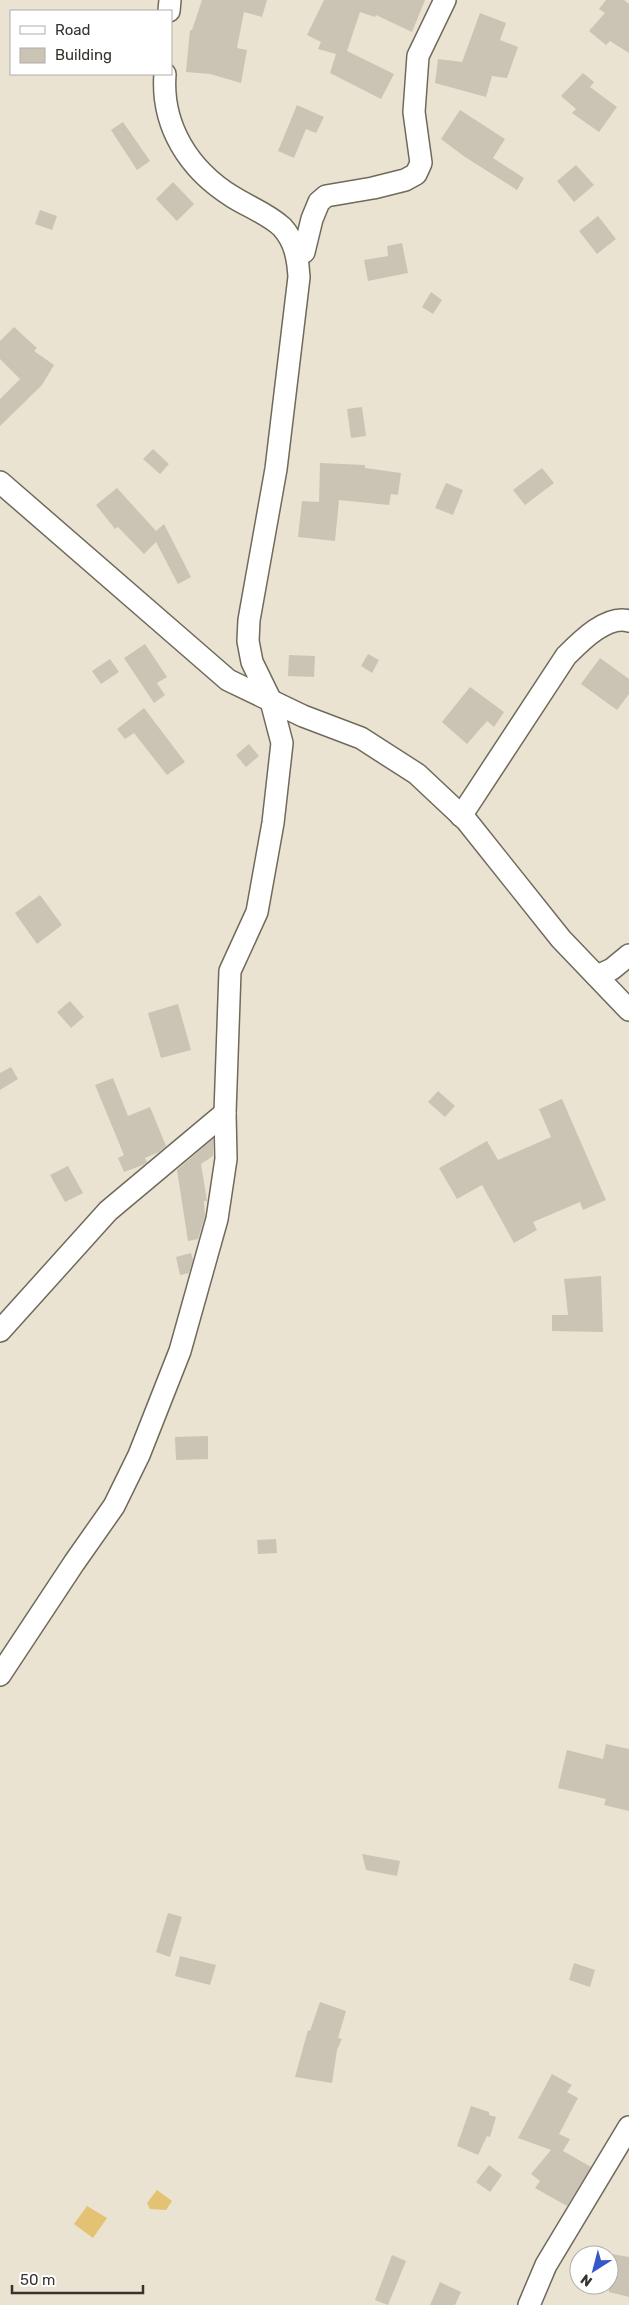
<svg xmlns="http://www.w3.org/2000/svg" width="629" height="2305" font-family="Rubik,sans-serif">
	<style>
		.green { fill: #e3c273 }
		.building { fill: #cbc4b4 }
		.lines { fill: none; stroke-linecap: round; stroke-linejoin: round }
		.minor-casing { stroke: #706a5b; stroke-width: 24 }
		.minor { stroke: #fff; stroke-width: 21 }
	</style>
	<rect width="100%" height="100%" fill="#eae3d2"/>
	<g class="green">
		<polygon points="157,2190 172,2201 166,2210 150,2209 147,2203"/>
		<polygon points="87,2206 107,2218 93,2238 74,2224"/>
	</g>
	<g class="building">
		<polygon points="202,0 267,0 262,17 244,12 237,48 247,50 241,83 210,74 186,72 190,30 192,30"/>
		<polygon points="324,0 425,0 412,32 376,15 375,17 360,12 347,51 394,74 381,99 330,73 336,54 318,49 321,42 307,35"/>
		<polygon points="606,0 624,0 629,4 629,53 610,41 606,45 589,31 605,13 599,9"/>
		<polygon points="480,13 506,23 500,40 518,47 507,78 492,76 486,97 435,83 438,59 462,62"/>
		<polygon points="583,73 594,82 590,87 617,107 599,132 572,113 576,109 561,96"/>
		<polygon points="297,105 324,117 316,133 306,129 294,158 278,151"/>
		<polygon points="460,110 505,139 493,158 524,178 517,190 465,157 441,139"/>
		<polygon points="123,122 150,161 137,170 111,130"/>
		<polygon points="576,165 594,185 574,202 557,181"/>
		<polygon points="173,182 194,204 177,221 156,199"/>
		<polygon points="40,210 57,216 52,230 35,224"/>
		<polygon points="598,216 616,239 597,254 579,231"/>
		<polygon points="402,243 408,273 368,281 364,260 388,256 387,246"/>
		<polygon points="431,292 442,300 433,314 422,307"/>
		<polygon points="14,327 37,348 34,351 54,365 42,385 0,426 0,399 20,379 0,359 0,341"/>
		<polygon points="362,407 366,436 351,438 347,409"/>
		<polygon points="153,449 169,464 160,474 143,459"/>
		<polygon points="320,463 365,465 365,468 401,473 398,495 391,494 389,505 339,500 335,541 298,537 302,501 319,502"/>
		<polygon points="542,468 554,483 525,505 513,490"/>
		<polygon points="446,483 463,490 453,515 435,508"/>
		<polygon points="117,488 156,531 164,524 191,577 178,584 156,542 144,554 118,527 115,529 96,505"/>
		<polygon points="145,644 167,677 157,683 165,695 154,703 124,658"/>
		<polygon points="368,654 379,660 372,673 361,666"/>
		<polygon points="289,655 315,656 314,677 288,676"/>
		<polygon points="600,658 629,679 629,694 617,710 581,684"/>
		<polygon points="110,659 119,672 101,684 92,671"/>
		<polygon points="470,687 504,712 494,727 487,721 467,744 442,722"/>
		<polygon points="144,708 185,762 167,775 134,733 125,739 117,729"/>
		<polygon points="249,744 259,756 246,767 236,755"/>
		<polygon points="40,895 62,925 37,944 15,913"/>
		<polygon points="70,1001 84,1017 71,1028 57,1012"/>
		<polygon points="178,1004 191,1050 161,1058 148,1013"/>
		<polygon points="11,1067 18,1079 0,1090 0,1073"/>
		<polygon points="113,1078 128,1116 150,1107 166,1146 159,1152 145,1158 147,1162 143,1165 124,1172 118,1158 124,1155 95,1085"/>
		<polygon points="438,1091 455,1106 445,1117 428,1102"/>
		<polygon points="562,1099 606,1200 583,1210 580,1202 533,1222 537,1230 514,1243 482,1185 457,1199 439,1168 487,1141 498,1160 551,1137 539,1109"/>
		<polygon points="213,1139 213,1156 201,1164 207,1201 204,1201 205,1216 198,1239 188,1241 177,1170"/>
		<polygon points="68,1166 83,1193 65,1202 50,1175"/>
		<polygon points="191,1253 193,1260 189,1273 180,1275 176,1257"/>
		<polygon points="601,1276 603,1332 552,1331 552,1315 568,1315 564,1279"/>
		<polygon points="208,1436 208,1459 176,1460 175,1437"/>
		<polygon points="276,1539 277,1553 258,1554 257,1540"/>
		<polygon points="606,1744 629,1749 629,1811 604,1805 606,1799 558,1788 567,1750 603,1759"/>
		<polygon points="362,1854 400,1861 397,1876 366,1870"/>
		<polygon points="168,1913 182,1917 170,1957 156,1952"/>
		<polygon points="180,1956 216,1965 210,1985 175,1976"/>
		<polygon points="574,1963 595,1970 590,1987 569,1980"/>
		<polygon points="320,2002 346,2011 338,2038 342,2039 337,2050 332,2083 295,2077 308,2030 310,2031"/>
		<polygon points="552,2074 572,2085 567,2092 578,2098 559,2134 570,2139 563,2151 591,2167 567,2206 535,2188 540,2181 531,2174 551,2150 518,2138"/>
		<polygon points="471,2106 489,2112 489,2115 496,2117 490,2137 487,2136 478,2155 457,2146"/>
		<polygon points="489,2165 502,2175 490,2192 476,2182"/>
		<polygon points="612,2254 629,2257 629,2297 609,2292 609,2266"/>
		<polygon points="392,2255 406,2261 388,2305 375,2300"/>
		<polygon points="440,2282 461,2292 455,2305 430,2305"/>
	</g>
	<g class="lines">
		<defs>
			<g id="minor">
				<polyline points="169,11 170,0"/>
				<polyline points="298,255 304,252 312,219 319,202 326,196 373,188 405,180 416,174 421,163 414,112 418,56 445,0"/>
				<polyline points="0,482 228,680 303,716 361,738 417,774 466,820 561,939 629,1010"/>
				<path d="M461 816 566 656C580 642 607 614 629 621"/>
				<polyline points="597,976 612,969 629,955"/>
				<polyline points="0,1331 108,1211 225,1113"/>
				<path d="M0 1675 74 1563 114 1506 139 1455 180 1351 217 1219 226 1159 225 1113 230 971 257 912 273 823 282 743 271 701 252 662 248 641 249 620 276 469 299 277C298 259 295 241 282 227 268 214 249 207 233 197 189 170 161 126 165 74"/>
				<polyline points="529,2305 546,2265 629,2127"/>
			</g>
		</defs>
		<use href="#minor" class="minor-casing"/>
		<use href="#minor" class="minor"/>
	</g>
	<rect x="10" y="10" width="162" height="65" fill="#ffffff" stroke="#afadab"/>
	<rect x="20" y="26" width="25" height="8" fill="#ffffff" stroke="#afadab"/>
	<text x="55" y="35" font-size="15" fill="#36332d">Road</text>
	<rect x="20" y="48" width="25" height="15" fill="#cbc4b4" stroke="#afadab"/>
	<text x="55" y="60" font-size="15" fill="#36332d">Building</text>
	<g transform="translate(594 2270) rotate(216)"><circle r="24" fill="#ffffff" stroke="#afadab"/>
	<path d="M0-4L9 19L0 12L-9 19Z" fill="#3658c9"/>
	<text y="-8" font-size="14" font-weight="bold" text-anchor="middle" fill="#36332d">N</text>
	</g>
	<path d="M12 2285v8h131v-8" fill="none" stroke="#36332d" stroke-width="2.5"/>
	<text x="20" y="2285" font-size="15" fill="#36332d" stroke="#ffffff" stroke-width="4" paint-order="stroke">50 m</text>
</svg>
